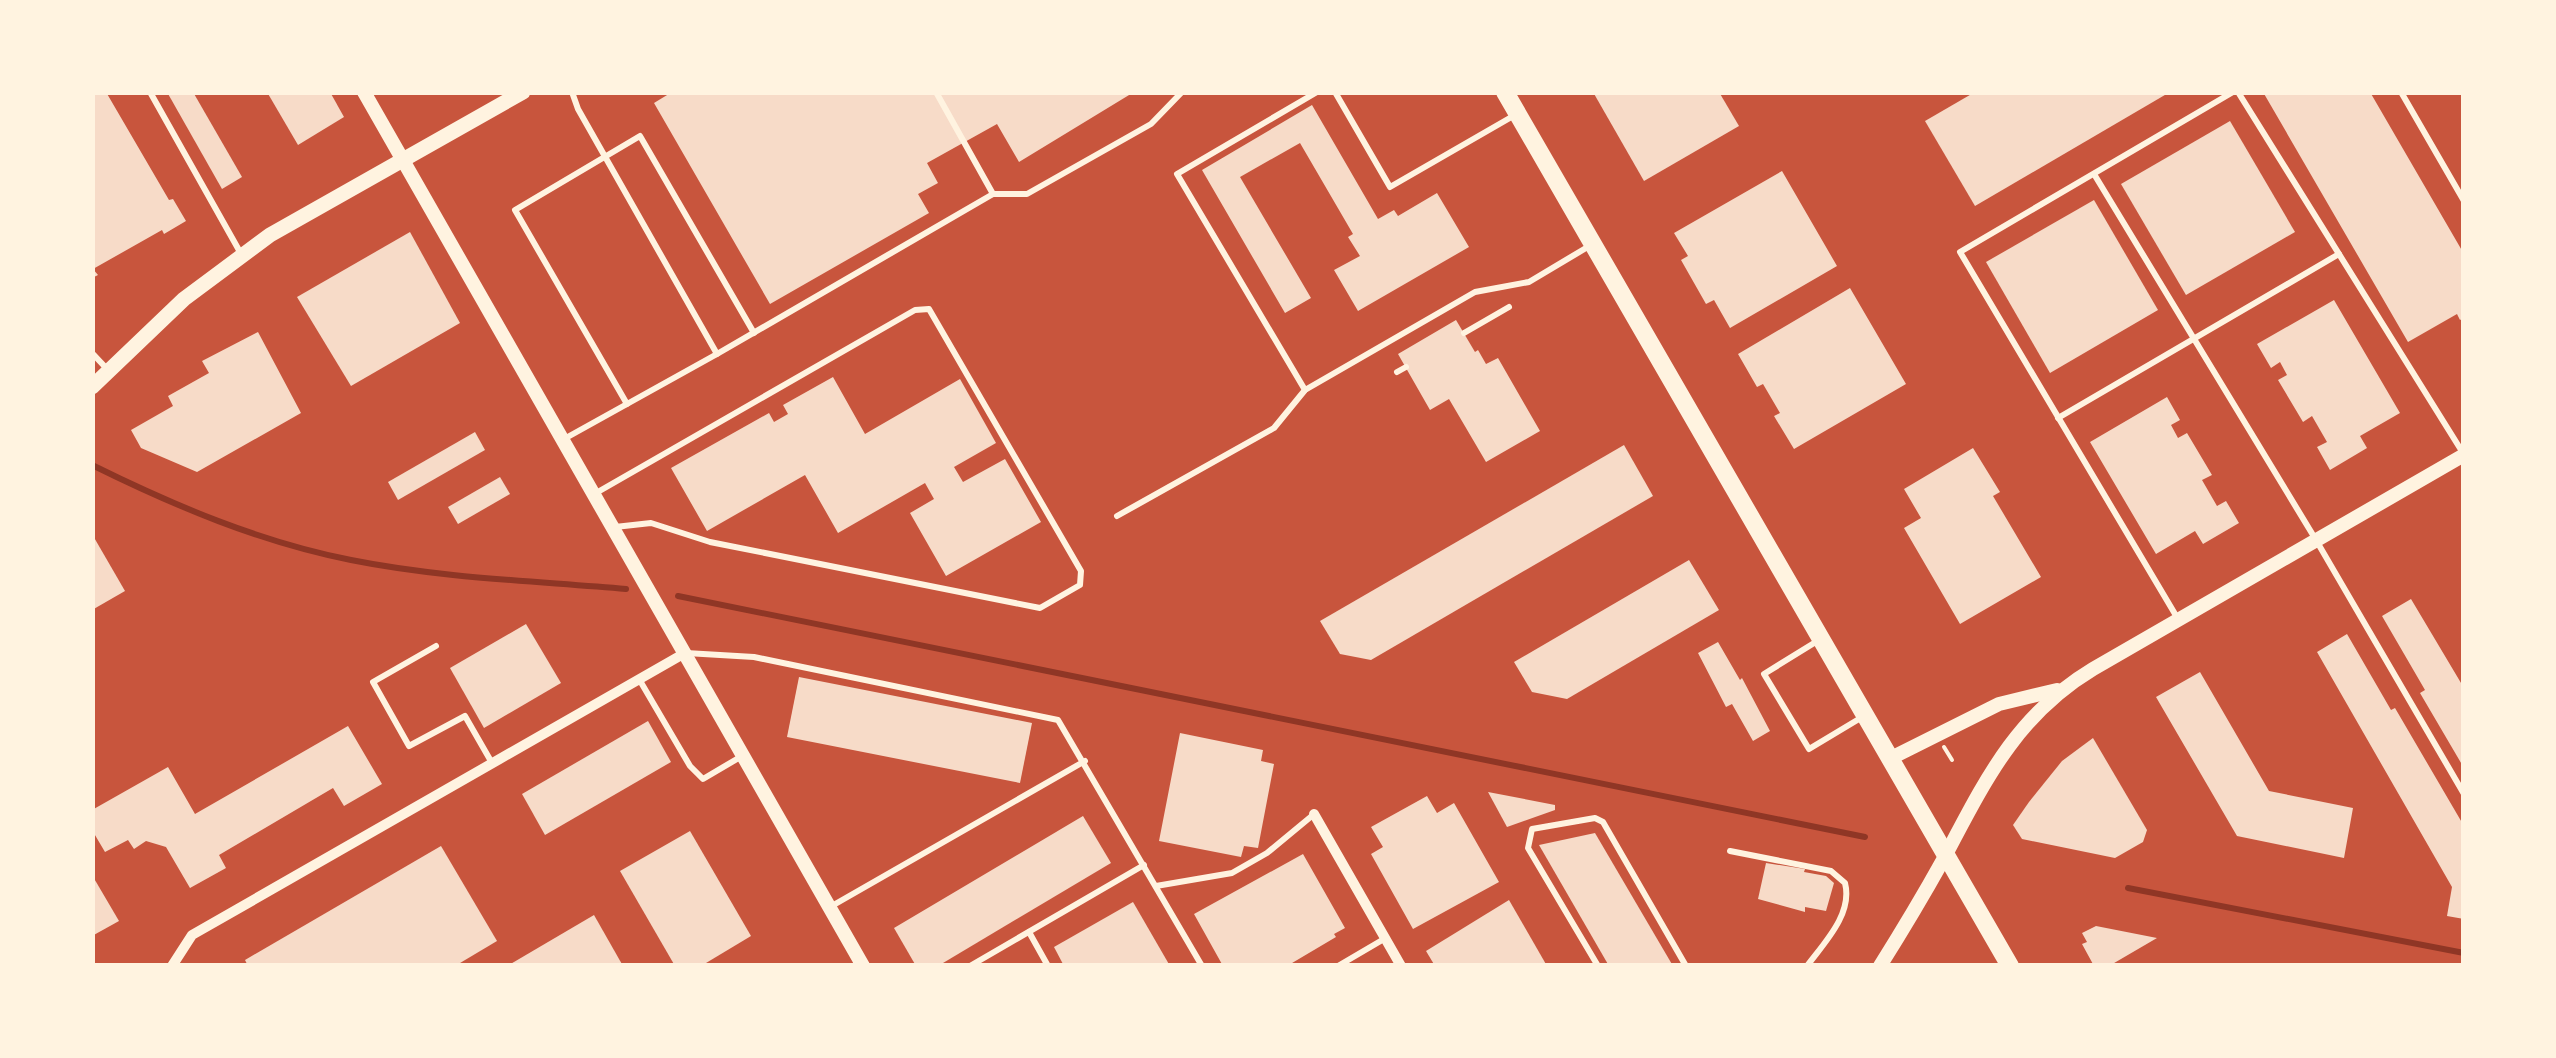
<svg xmlns="http://www.w3.org/2000/svg" width="2556" height="1058" font-family="Helvetica,sans-serif">
	<style>
		.lines { fill: none; stroke-linecap: round; stroke-linejoin: round }
		.stream { stroke: #8f3625; stroke-width: 6 }
		.building { fill: #f7dbc8 }
		.path { stroke: #fff3e0; stroke-width: 4 }
		.service { stroke: #fff3e0; stroke-width: 6 }
		.minor { stroke: #fff3e0; stroke-width: 10 }
		.tertiary { stroke: #fff3e0; stroke-width: 14 }
		.secondary { stroke: #fff3e0; stroke-width: 15 }
		.primary { stroke: #fff3e0; stroke-width: 18 }
	</style>
	<rect width="100%" height="100%" fill="#c8553d"/>
	<g class="lines">
		<g class="stream">
			<path d="M92 465C175 506 260 542 351 560 441 578 535 581 626 589"/>
			<polyline points="678,596 1865,837"/>
			<polyline points="2128,888 2464,953"/>
		</g>
	</g>
	<g class="building">
		<polygon points="92,92 106,92 169,200 173,199 186,221 164,234 162,230 93,269 98,275 92,278"/>
		<polygon points="167,92 193,92 242,177 222,189"/>
		<polygon points="267,92 330,92 344,117 298,145"/>
		<polygon points="672,92 1134,92 1019,162 997,124 927,163 938,183 918,194 929,213 770,304 654,103"/>
		<polygon points="1593,92 1719,92 1739,126 1644,181"/>
		<polygon points="1975,92 2170,92 1975,206 1925,121"/>
		<polygon points="2263,92 2370,92 2464,254 2464,318 2460,320 2457,314 2408,342"/>
		<polygon points="1312,105 1378,219 1394,210 1398,216 1437,193 1469,247 1358,311 1334,270 1360,256 1348,237 1353,234 1300,143 1240,177 1311,298 1285,313 1202,170"/>
		<polygon points="2230,121 2295,232 2186,295 2121,184"/>
		<polygon points="1782,171 1837,266 1730,328 1714,300 1706,304 1681,260 1688,256 1674,233"/>
		<polygon points="2094,200 2158,310 2050,373 1986,262"/>
		<polygon points="410,232 460,323 351,386 297,297"/>
		<polygon points="1850,288 1906,384 1794,449 1774,416 1780,413 1763,384 1757,387 1738,354"/>
		<polygon points="2334,300 2400,413 2360,436 2367,448 2330,470 2317,447 2327,442 2312,416 2303,422 2278,380 2287,375 2280,362 2271,368 2257,344"/>
		<polygon points="1456,320 1475,352 1478,350 1486,364 1498,358 1540,431 1486,462 1449,399 1430,410 1398,354"/>
		<polygon points="258,332 301,413 197,472 141,448 131,430 173,406 168,396 209,373 202,361"/>
		<polygon points="833,377 865,434 960,379 996,443 954,467 963,482 1005,459 1041,522 946,576 910,513 934,499 925,483 838,533 805,475 707,531 671,468 769,413 774,422 788,414 783,405"/>
		<polygon points="2167,397 2180,420 2171,425 2178,438 2187,433 2212,475 2202,480 2217,506 2226,501 2239,523 2203,544 2195,531 2156,554 2090,442"/>
		<polygon points="475,432 485,450 398,500 388,482"/>
		<polygon points="1624,445 1653,496 1371,660 1340,654 1320,621"/>
		<polygon points="1973,448 2000,492 1993,496 2041,577 1960,624 1904,528 1921,518 1904,489"/>
		<polygon points="500,477 510,494 458,524 448,507"/>
		<polygon points="92,534 125,591 92,610"/>
		<polygon points="1689,560 1719,610 1567,699 1532,692 1514,662"/>
		<polygon points="2411,599 2464,688 2464,768 2420,693 2425,690 2382,616"/>
		<polygon points="526,624 561,683 484,728 450,668"/>
		<polygon points="2347,634 2391,710 2395,708 2464,826 2464,919 2447,916 2452,887 2317,652"/>
		<polygon points="1718,642 1740,680 1742,678 1770,731 1753,741 1732,704 1726,707 1698,653"/>
		<polygon points="2200,672 2269,791 2353,808 2344,858 2237,836 2156,697"/>
		<polygon points="799,677 1032,723 1020,783 787,737"/>
		<polygon points="648,721 671,762 545,835 522,794"/>
		<polygon points="348,726 382,784 344,806 333,788 219,855 226,868 190,888 166,847 146,841 134,849 128,840 105,852 92,830 92,810 168,767 195,814"/>
		<polygon points="1180,733 1263,750 1261,761 1274,764 1258,848 1244,846 1241,857 1159,841"/>
		<polygon points="2093,738 2147,830 2143,842 2115,858 2022,839 2013,825 2029,802 2062,761"/>
		<polygon points="1488,792 1555,805 1555,810 1507,827"/>
		<polygon points="1427,796 1437,813 1454,803 1499,882 1413,929 1371,854 1383,847 1371,827"/>
		<polygon points="1083,816 1111,863 938,966 916,966 894,928"/>
		<polygon points="690,831 751,936 701,966 675,966 620,871"/>
		<polygon points="1595,833 1673,966 1609,966 1539,845"/>
		<polygon points="441,846 497,941 455,966 248,966 245,960"/>
		<polygon points="1303,854 1345,928 1334,934 1336,937 1287,966 1223,966 1194,914"/>
		<polygon points="1766,863 1805,869 1804,872 1826,876 1834,883 1826,911 1805,907 1805,912 1758,899"/>
		<polygon points="92,875 119,921 92,936"/>
		<polygon points="1509,900 1547,966 1435,966 1426,951"/>
		<polygon points="1133,902 1170,966 1064,966 1054,947"/>
		<polygon points="594,915 623,966 507,966"/>
		<polygon points="2096,926 2157,938 2109,966 2094,966 2082,944 2087,942 2082,933"/>
	</g>
	<g class="lines">
		<polyline class="path" points="1944,747 1952,760"/>
		<g class="service">
			<polyline points="150,92 240,252"/>
			<polyline points="936,92 993,194"/>
			<polyline points="1335,92 1390,187 1515,115"/>
			<polyline points="2238,92 2463,453"/>
			<polyline points="2401,92 2464,201"/>
			<polyline points="2094,174 2316,540 2464,794"/>
			<polyline points="1464,333 1509,307"/>
			<polyline points="92,353 108,370"/>
			<polyline points="717,354 993,194 1027,194 1151,124 1182,92"/>
			<polyline points="1397,372 1406,367"/>
			<polyline points="1305,390 1177,174 1317,92"/>
			<polyline points="627,404 515,210 640,136 754,333"/>
			<polyline points="2058,418 2339,254"/>
			<polyline points="564,439 717,354 578,109 572,92"/>
			<polyline points="596,493 915,310 929,309 1081,571 1080,585 1040,608 710,542 651,523 615,527"/>
			<polyline points="1117,516 1274,428 1305,390 1475,292 1529,282 1591,245"/>
			<polyline points="2178,619 1960,252 2233,92"/>
			<polyline points="1819,640 1764,674 1809,749 1864,716"/>
			<polyline points="436,646 373,682 409,746 465,716 492,763"/>
			<polyline points="686,653 754,657 1058,720 1202,966"/>
			<polyline points="639,679 690,766 703,779 742,756"/>
			<path d="M1730 851 1831 871 1845 883C1853 914 1824 943 1807 966"/>
			<polyline points="1156,886 1232,873 1267,853 1313,815"/>
			<polyline points="830,907 1085,761"/>
			<polyline points="1029,932 1048,966"/>
			<polyline points="970,966 1144,865"/>
			<polyline points="1338,966 1384,939"/>
			<polyline points="1598,966 1528,848 1532,829 1595,818 1603,822 1686,966"/>
		</g>
		<g class="minor">
			<polyline points="1314,814 1401,966"/>
			<polyline points="172,966 192,935 685,653"/>
		</g>
		<g class="tertiary">
			<polyline points="364,92 863,966"/>
			<polyline points="1889,759 1999,704 2057,690"/>
			<path d="M1880 966C1902 931 1923 896 1943 860 1984 783 2015 716 2093 669L2464 455"/>
		</g>
		<polyline class="secondary" points="92,387 184,299 270,235 523,92"/>
		<polyline class="primary" points="1505,92 2010,966"/>
	</g>
	<rect width="2556" height="1058" fill="none" stroke="#fff3e0" stroke-width="190"/>
</svg>
